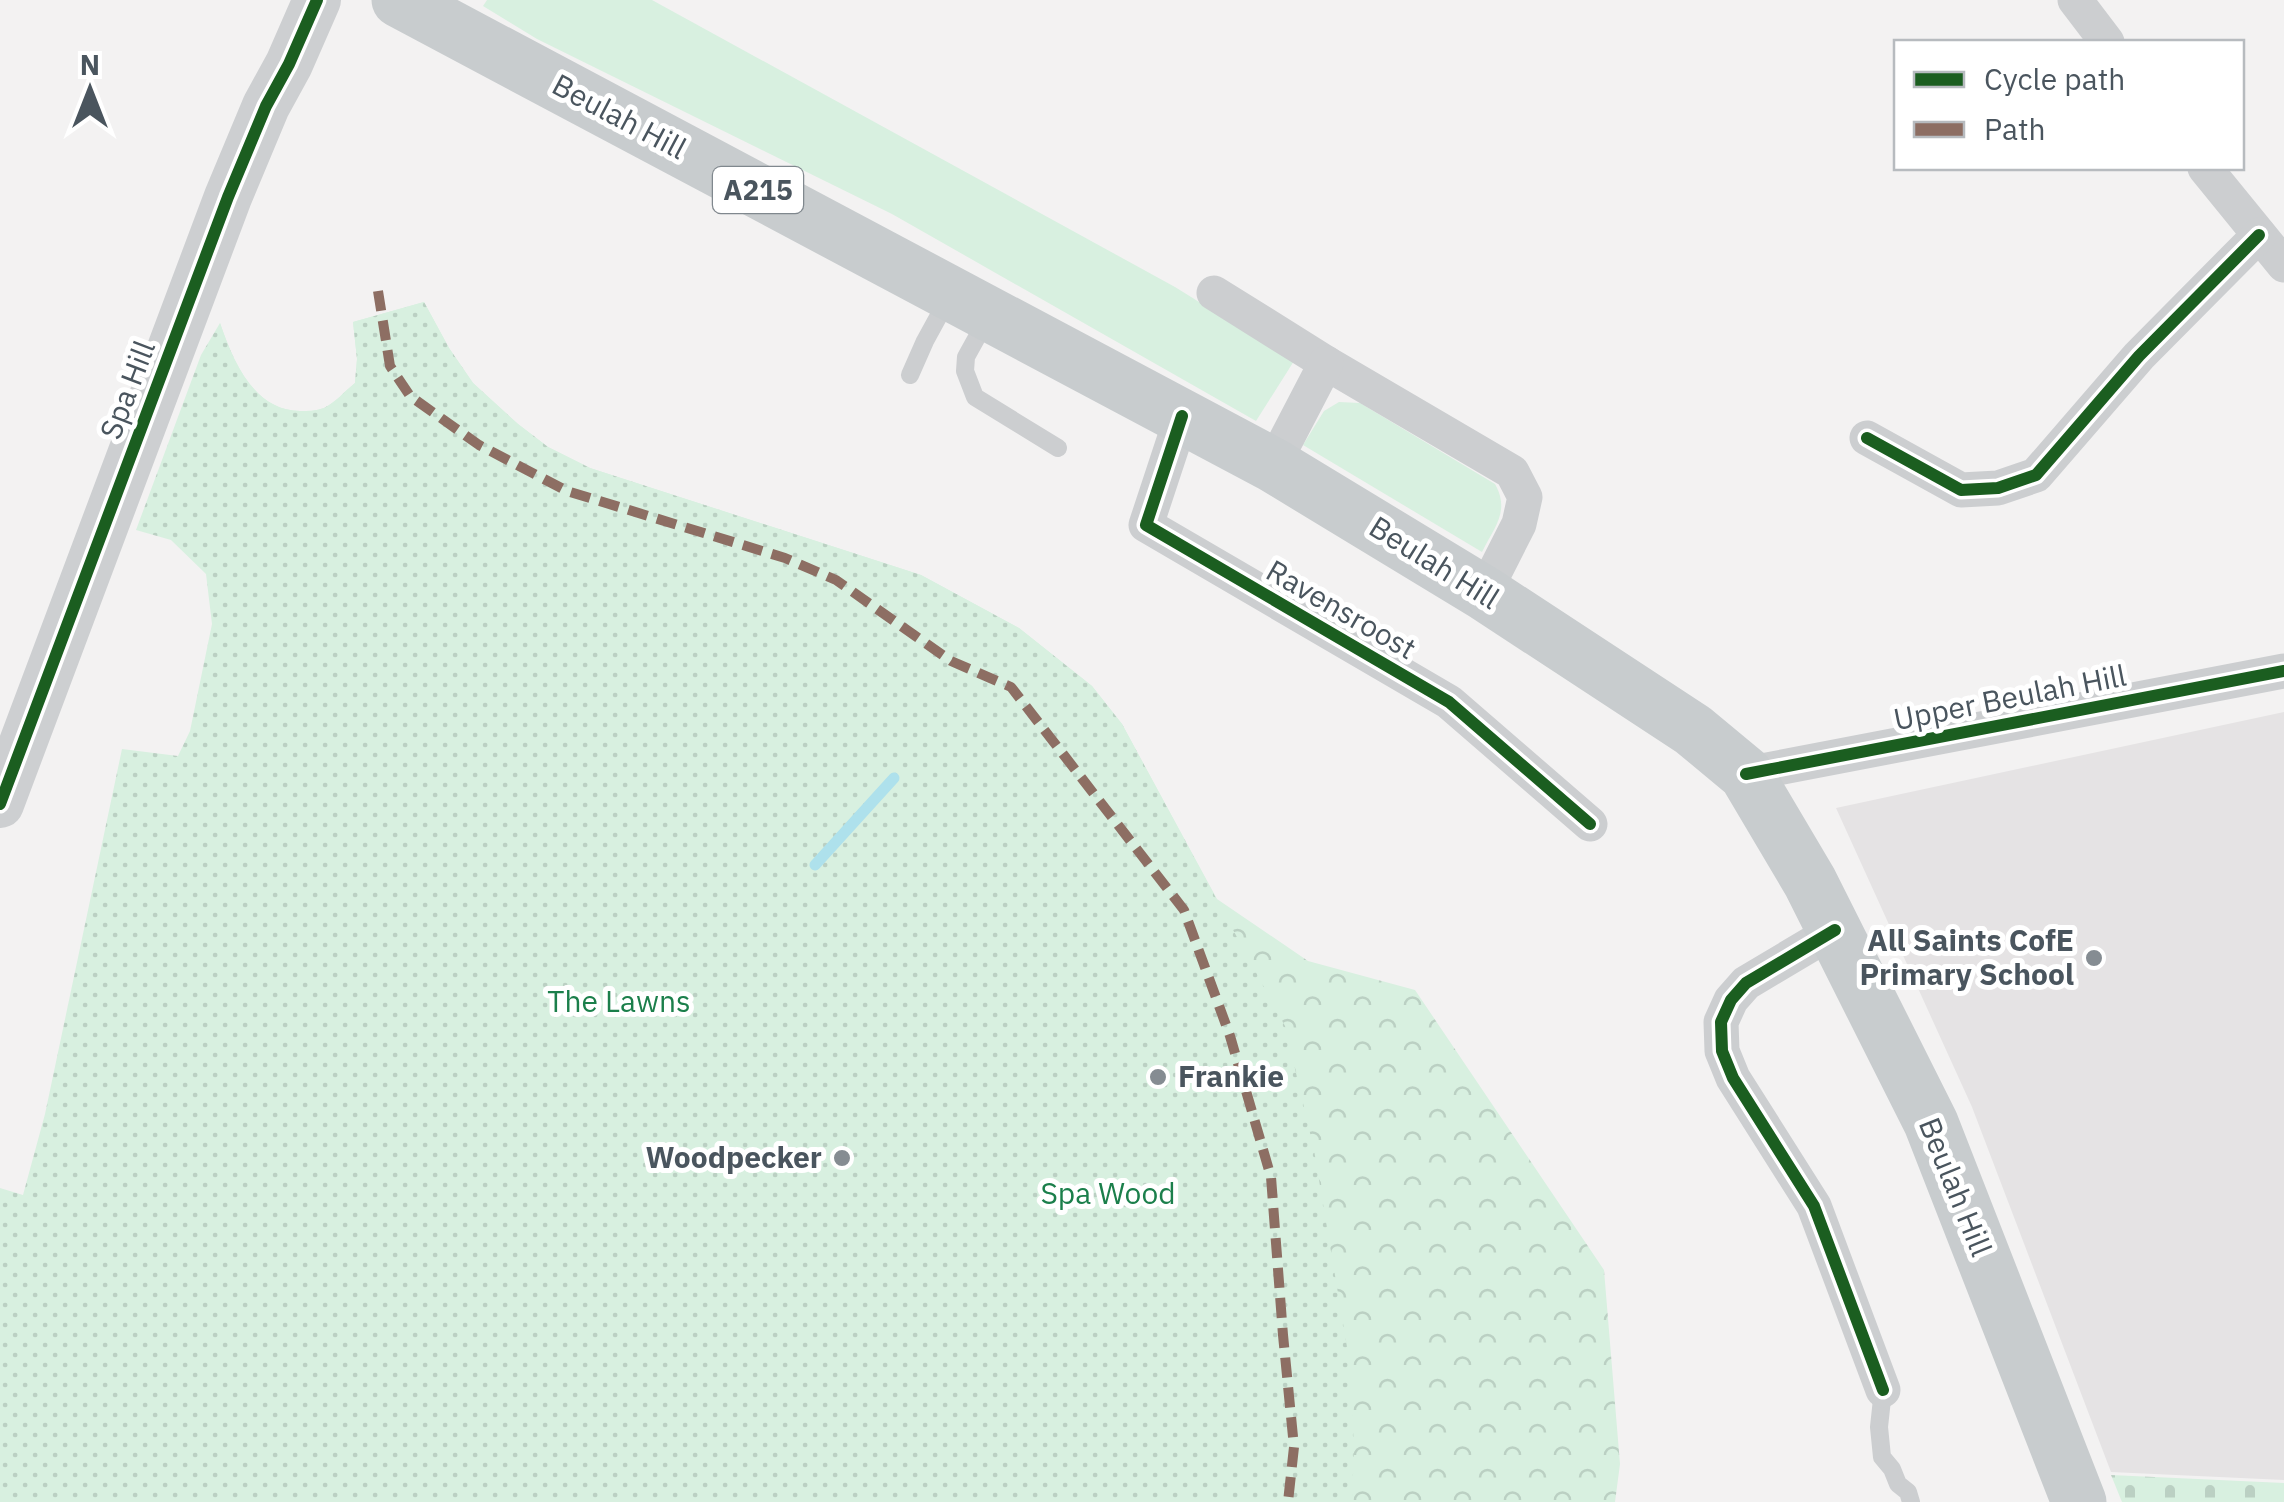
<svg xmlns="http://www.w3.org/2000/svg" width="2284" height="1502" font-family="'IBM Plex Sans',sans-serif">
	<style>
		.education { fill: #e5e3e4 }
		.grass { fill: #d8f0e0 }
		.forest { fill: url(#forest-crowns) }
		.cemetery { fill: url(#cemetery-stones) }
		.park { fill: url(#park-dots) }
		.lines { fill: none; stroke-linecap: round; stroke-linejoin: round }
		.stream { stroke: #aee1ec; stroke-width: 11 }
		.lane { stroke: #ccced0; stroke-width: 18 }
		.street { stroke: #ccced0; stroke-width: 35 }
		.secondary { stroke: #cdcfd1; stroke-width: 48 }
		.primary { stroke: #c8ccce; stroke-width: 55 }
		.quiet { stroke: #8d6e63; stroke-width: 10; stroke-dasharray: 20 10; stroke-linecap: butt }
		.cycleway-casing { stroke: #fff; stroke-width: 19 }
		.cycleway { stroke: #1b5e20; stroke-width: 12 }
		.poi-dot { fill: #858c92; stroke: #fff; stroke-width: 4 }
		.labels { text-anchor: middle; stroke-width: 10; stroke-linejoin: round; paint-order: stroke }
		.shield { fill: #fff; stroke: #80888e; stroke-width: 2.5 }
		.shield-label { font-size: 28px; font-weight: bold; fill: #4a555e }
		.street-label { font-size: 30px; fill: #4a555e; stroke: #fff }
		.poi-label { font-size: 30px; font-weight: bold; fill: #4a555e; stroke: #fff; text-anchor: end }
		.park-label { font-size: 30px; fill: #1b7f4b; stroke: #fff }
	</style>
	<defs>
		<pattern id="forest-crowns" width="20" height="18" patternUnits="userSpaceOnUse" patternTransform="scale(2.5)"><rect width="20" height="18" fill="#d8f0e0"/><path d="M2 6a3 3 0 1 1 6 0M12 15a3 3 0 1 1 6 0" fill="none" stroke="#bbd0c3"/></pattern>
		<pattern id="cemetery-stones" width="16" height="16" patternUnits="userSpaceOnUse" patternTransform="scale(2.5)"><rect width="16" height="16" fill="#d8f0e0"/><path d="M2 7V4a2 2 0 0 1 4 0v3zM10 15v-3a2 2 0 0 1 4 0v3z" fill="#bbd0c3"/></pattern>
		<pattern id="park-dots" width="8" height="8" patternUnits="userSpaceOnUse" patternTransform="scale(2.5)"><rect width="8" height="8" fill="#d8f0e0"/><path d="M2 2h.1M6 6h.1" fill="none" stroke="#bbd0c3" stroke-width="1.8" stroke-linecap="round"/></pattern>
	</defs>
	<rect width="100%" height="100%" fill="#f3f2f2"/>
	<polygon class="education" points="2284,712 2284,1480 2111,1472 1972,1107 1836,808"/>
	<g class="grass">
		<polygon points="487,0 652,0 1175,287 1294,361 1256,421 892,214 537,39 483,6"/>
		<path d="M1339 402 1360 403 1495 484C1510 511 1495 526 1482 552L1303 445 1324 411Z"/>
	</g>
	<path class="forest" d="M424 302 449 348 473 383 518 424 548 447 590 468 921 575 1019 628 1092 686 1122 724 1217 899 1308 961 1415 990 1604 1270 1620 1464 1615 1502H796L214 453 220 323C233 361 254 411 300 411 308 411 316 411 324 408 335 403 345 391 355 383L357 359 353 322Z"/>
	<polygon class="cemetery" points="2111,1475 2284,1483 2284,1502 2122,1502"/>
	<path class="park" d="M424 302 449 348 473 383 518 424 548 447 590 468 921 575 1019 628 1092 686 1122 724 1285 1026 1314 1150 1349 1359 1354 1447 1352 1502H0V1188L23 1195 45 1114 122 749 178 756 190 731 212 624 206 574 171 540 136 530 201 355 220 323C233 361 254 411 300 411 308 411 316 411 324 408 335 403 345 391 355 383L357 359 353 322Z"/>
	<g class="lines">
		<polyline class="stream" points="815,865 894,778"/>
		<g class="lane">
			<polyline points="987,319 966,357 965,371 975,397 1058,448"/>
			<polyline points="910,375 925,341 948,299"/>
			<polyline points="1883,1390 1879,1427 1882,1457 1892,1469 1898,1484 1908,1492 1911,1502"/>
		</g>
		<g class="street">
			<polyline points="2075,0 2107,42"/>
			<polyline points="2205,168 2284,265"/>
			<polyline points="1214,293 1326,363 1512,472 1525,497 1519,524 1484,593"/>
			<polyline points="1182,416 1146,525 1449,702 1590,824"/>
			<polyline points="1867,438 1961,490 1998,488 2036,475 2139,356 2259,235"/>
			<polyline points="1273,465 1326,363"/>
			<polyline points="1746,774 2284,671"/>
			<polyline points="1835,930 1746,983 1731,1000 1721,1022 1722,1051 1733,1078 1814,1206 1883,1390"/>
		</g>
		<polyline class="secondary" points="0,804 228,197 266,106 289,64 317,0"/>
		<polyline class="primary" points="399,0 1273,465 1484,593 1693,730 1746,774 1810,882 1931,1123 2079,1502"/>
		<polyline class="quiet" points="378,291 390,366 410,396 479,445 567,491 785,558 836,580 951,661 1011,687 1184,910 1230,1036 1271,1177 1283,1335 1294,1447 1288,1502"/>
		<defs>
			<g id="cycleway">
				<polyline points="1182,416 1146,525 1449,702 1590,824"/>
				<polyline points="1867,438 1961,490 1998,488 2036,475 2139,356 2259,235"/>
				<polyline points="1746,774 2284,671"/>
				<polyline points="0,804 228,197 266,106 289,64 317,0"/>
				<polyline points="1835,930 1746,983 1731,1000 1721,1022 1722,1051 1733,1078 1814,1206 1883,1390"/>
			</g>
		</defs>
		<use href="#cycleway" class="cycleway-casing"/>
		<use href="#cycleway" class="cycleway"/>
	</g>
	<g class="poi-dot">
		<circle cx="2094" cy="958" r="10"/>
		<circle cx="1158" cy="1077" r="10"/>
		<circle cx="842" cy="1158" r="10"/>
	</g>
	<g class="labels">
		<rect class="shield" x="713" y="167" width="90" height="46" rx="8"/>
		<g class="shield-label">
			<text x="758" y="200">A215</text>
		</g>
		<g class="street-label">
			<text transform="translate(619 117) rotate(28)" y="10">Beulah Hill</text>
			<text transform="translate(128 390) rotate(-69)" y="10">Spa Hill</text>
			<text transform="translate(1434 563) rotate(32)" y="10">Beulah Hill</text>
			<text transform="translate(1341 610) rotate(30)" y="10">Ravensroost</text>
			<text transform="translate(2010 698) rotate(-11)" y="10">Upper Beulah Hill</text>
			<text transform="translate(1955 1187) rotate(68)" y="10">Beulah Hill</text>
		</g>
		<g class="poi-label">
			<text x="2074" y="951">All Saints CofE<tspan x="2074" dy="34">Primary School</tspan></text>
			<text x="1178" y="1087" text-anchor="start">Frankie</text>
			<text x="822" y="1168">Woodpecker</text>
		</g>
		<g class="park-label">
			<text x="619" y="1012">The Lawns</text>
			<text x="1108" y="1204">Spa Wood</text>
		</g>
	</g>
	<rect x="1894" y="40" width="350" height="130" fill="#ffffff" stroke="#b7bbbf" stroke-width="2.5"/>
	<rect x="1914" y="72" width="50" height="15" fill="#1b5e20" stroke="#b7bbbf" stroke-width="2.5"/>
	<text x="1984" y="90" font-size="30" fill="#4a555e">Cycle path</text>
	<rect x="1914" y="122" width="50" height="15" fill="#8d6e63" stroke="#b7bbbf" stroke-width="2.5"/>
	<text x="1984" y="140" font-size="30" fill="#4a555e">Path</text>
	<g transform="translate(90 90)" stroke="#ffffff" stroke-width="8" paint-order="stroke">
	<path d="M0-8L18 38L0 25L-18 38Z" fill="#4a555e"/>
	<text y="-15" font-size="28" font-weight="bold" text-anchor="middle" fill="#4a555e">N</text>
	</g>
</svg>
